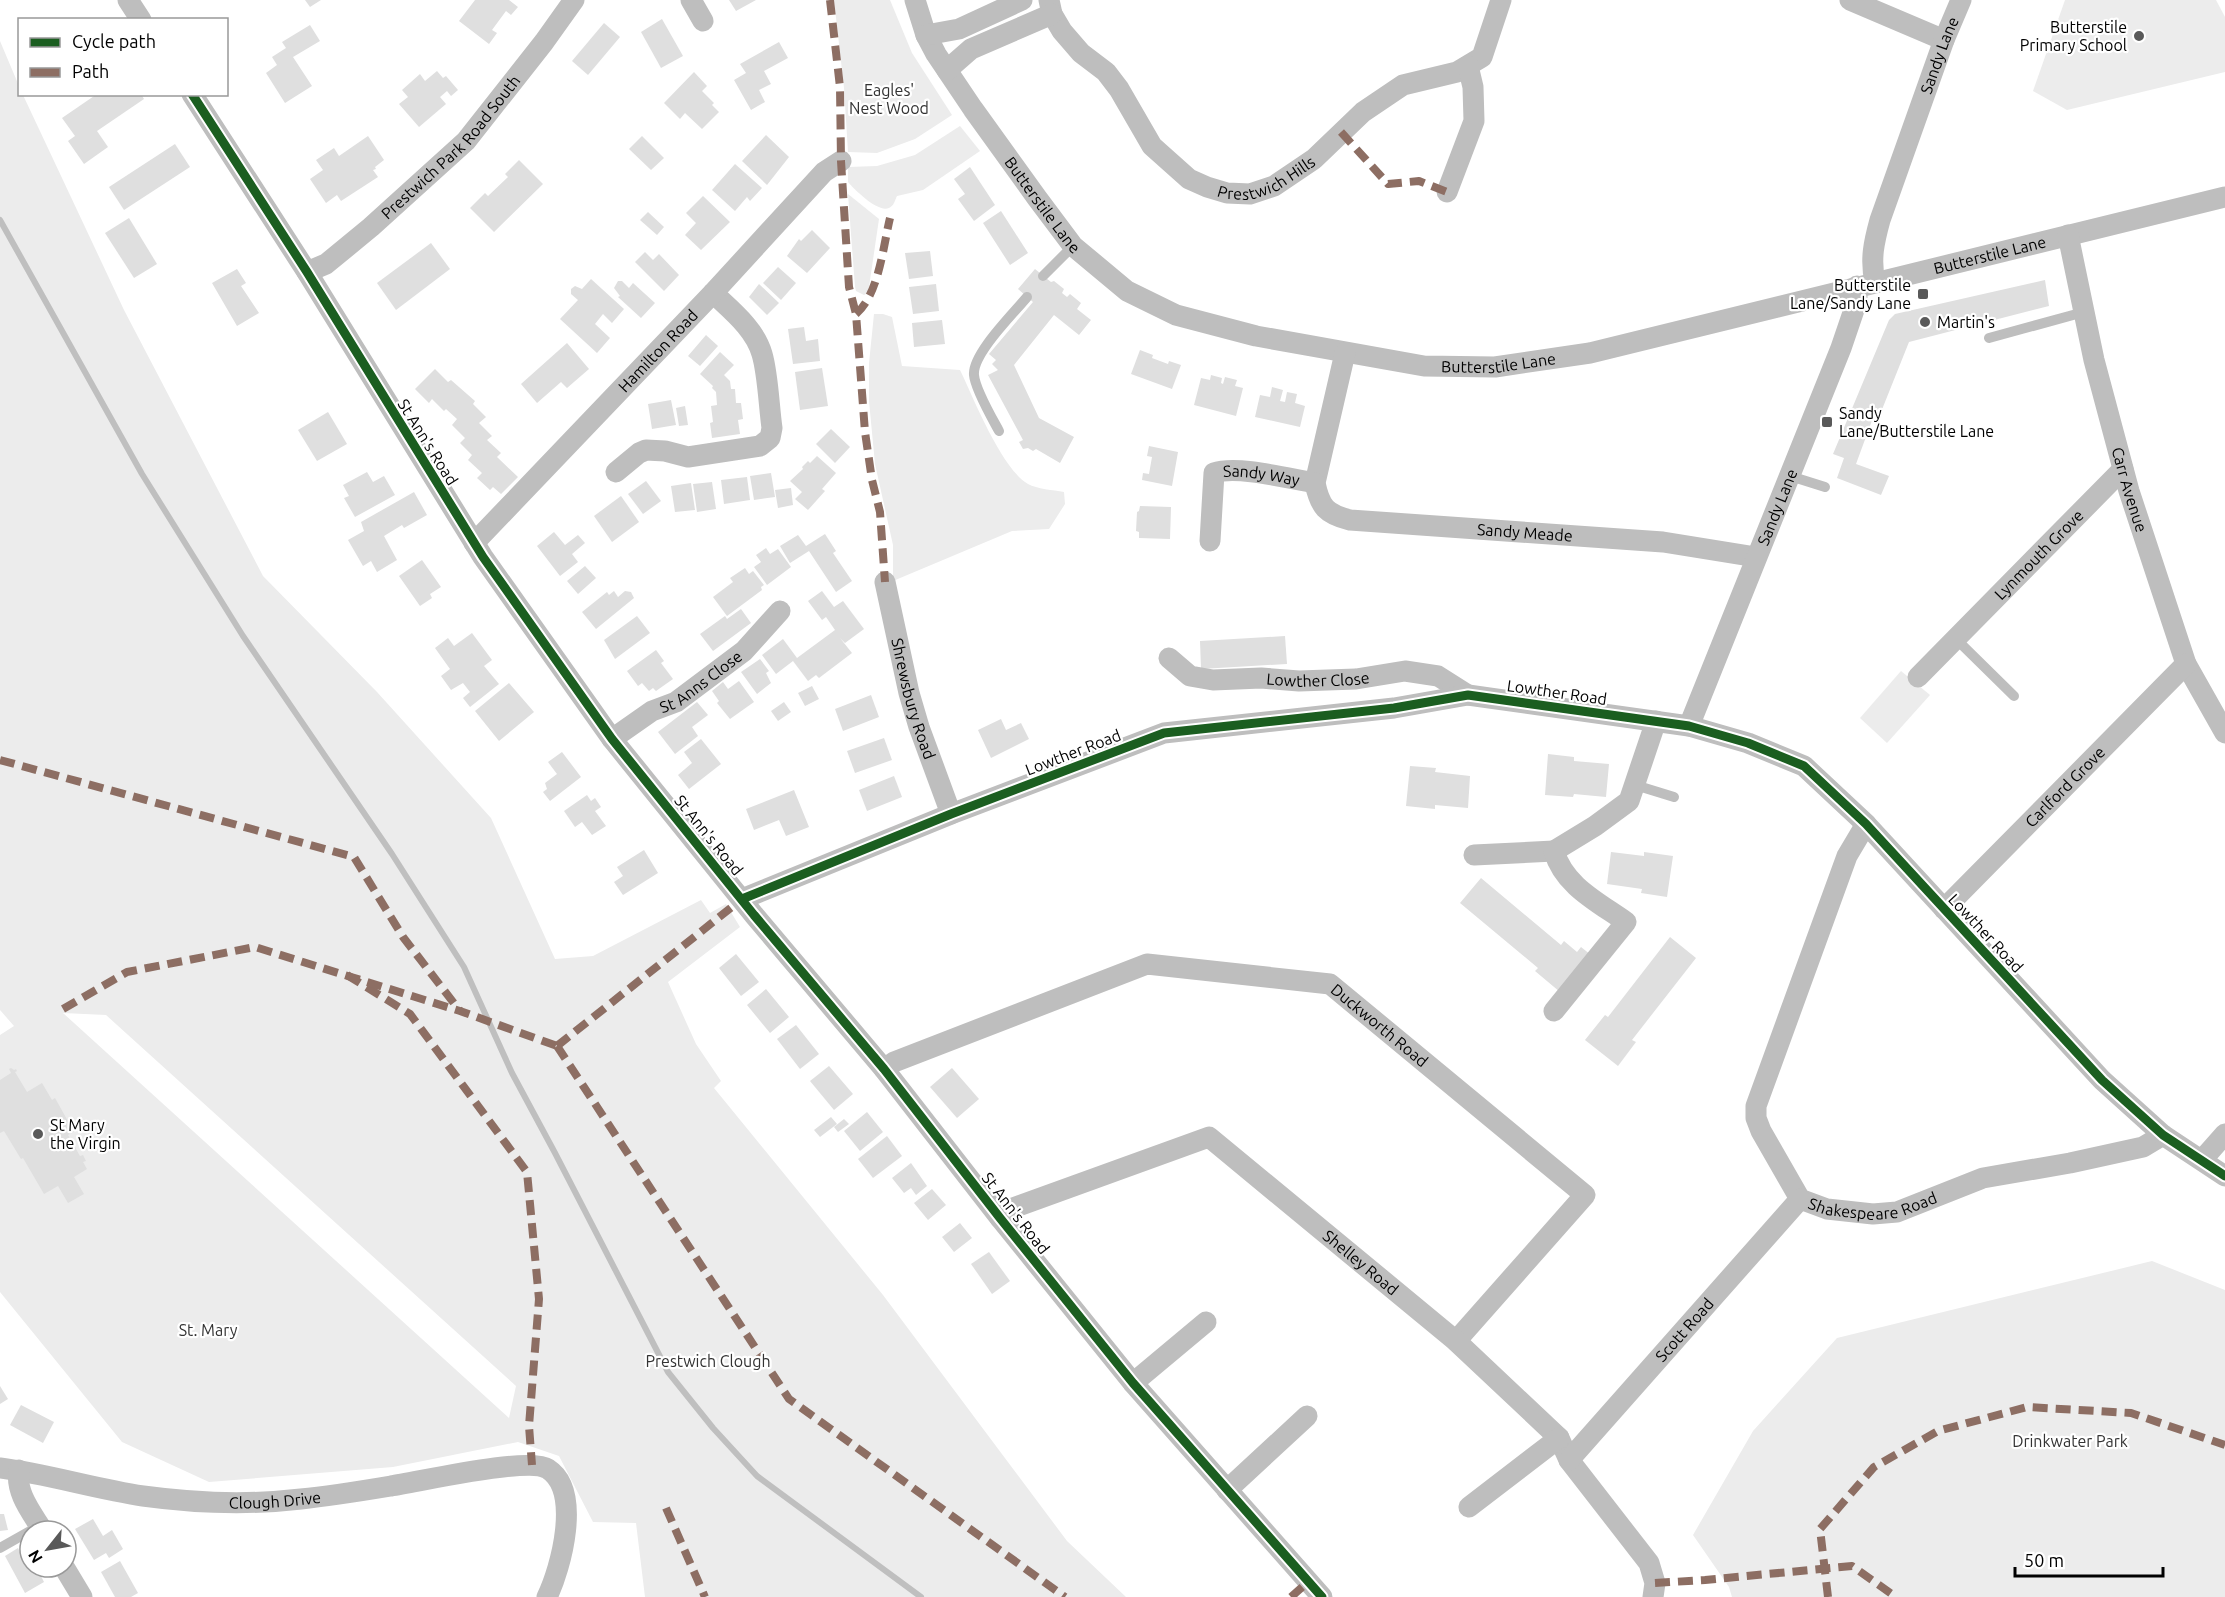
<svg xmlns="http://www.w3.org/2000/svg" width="2225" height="1597" font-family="Ubuntu,sans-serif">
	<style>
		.green { fill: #ececec; fill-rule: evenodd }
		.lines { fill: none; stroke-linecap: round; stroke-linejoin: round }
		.stream { stroke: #bfbfbf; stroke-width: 6 }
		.building { fill: #dfdfdf }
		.service { stroke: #bebebe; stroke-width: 10 }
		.minor { stroke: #bebebe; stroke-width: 21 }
		.quiet { stroke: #8d6e63; stroke-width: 8; stroke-dasharray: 15 8; stroke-linecap: butt }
		.cycleway-casing { stroke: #fff; stroke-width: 13 }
		.cycleway { stroke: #1b5e20; stroke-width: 9 }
		.poi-dot { fill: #595959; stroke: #fff; stroke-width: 2 }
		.labels { text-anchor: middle; stroke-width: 4.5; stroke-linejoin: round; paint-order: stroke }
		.poi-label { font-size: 16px; fill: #000; stroke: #fff; text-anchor: start }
		.street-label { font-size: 16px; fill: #000; stroke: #fff }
		.park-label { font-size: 16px; fill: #333; stroke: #fff }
	</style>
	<rect width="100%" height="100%" fill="#fff"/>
	<g class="green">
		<polygon points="834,0 890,0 912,53 952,115 915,139 877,153 848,152 844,88"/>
		<polygon points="2065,0 2216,0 2225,17 2225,72 2067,110 2033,91"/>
		<path d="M0 41 19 86 20 94 23 95 124 310 263 576 377 692 491 818 555 959 593 956 701 900 710 913 726 904 740 927 668 982 696 1044 721 1081 714 1088 883 1295 1067 1541 1126 1597H645L636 1523 593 1522 559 1456 518 1442 393 1467 209 1482 122 1442 0 1292V1035L14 1026 0 1010ZM63 1013 106 1015 516 1386 509 1418Z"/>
		<path d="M960 126 980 151 923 190 897 196C895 200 894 206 889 208 878 213 855 190 848 182V167L877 166 915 155Z"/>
		<polygon points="848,194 879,219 869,287 868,293 864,295 856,291 855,287"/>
		<path d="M874 314H883L892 317 902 366 960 370C974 399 1001 468 1028 484 1037 489 1053 490 1064 492L1065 504 1049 529 1012 531 893 581V545L875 464 869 401V363Z"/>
		<polygon points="1901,671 1930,695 1887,743 1860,718"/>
		<polygon points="2152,1261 2225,1290 2225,1597 1732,1597 1729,1587 1693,1535 1753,1431 1837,1338"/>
	</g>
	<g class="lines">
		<polyline class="stream" points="0,220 142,474 243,636 392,854 464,967 512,1073 555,1153 668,1372 713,1428 757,1476 921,1597"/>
	</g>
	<g class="building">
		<polygon points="305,0 321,0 310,7"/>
		<polygon points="475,0 509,0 518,7 511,15 506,11 492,30 497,33 489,44 459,21"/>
		<polygon points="729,0 756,0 736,11"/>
		<polygon points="662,19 683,56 661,68 641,32"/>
		<polygon points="604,23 620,37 588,75 572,61"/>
		<polygon points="310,25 320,41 293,57 312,86 285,103 266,73 277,65 272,57 286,48 282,42"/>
		<polygon points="779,42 788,58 764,71 771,84 759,90 765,102 751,110 734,80 746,73 740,64"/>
		<polygon points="437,71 443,78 446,76 458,90 451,96 447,91 440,97 446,104 419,127 399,104 408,97 402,90 420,74 425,81"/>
		<polygon points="694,72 707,86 702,91 714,103 712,105 719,112 702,129 685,113 680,119 664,103"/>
		<polygon points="97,94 141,94 144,99 97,131 108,147 84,164 68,141 75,136 62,118"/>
		<polygon points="766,135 789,157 767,185 742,161"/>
		<polygon points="368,136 384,160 375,167 376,169 373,170 378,177 341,201 337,195 326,203 310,179 323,170 316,160 334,148 339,156"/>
		<polygon points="642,136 664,158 651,170 629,149"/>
		<polygon points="175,144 190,167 124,210 109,187"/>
		<polygon points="519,160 543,184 494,232 470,208 485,193 488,196 508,177 505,174"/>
		<polygon points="735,164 762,188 750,201 747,197 735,211 712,190"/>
		<polygon points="970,167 995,205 974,221 958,199 965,194 954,179"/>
		<polygon points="703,196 730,222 701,250 685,235 696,223 686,213"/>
		<polygon points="1001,211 1028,253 1010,265 983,223"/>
		<polygon points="648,212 664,227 657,235 640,220"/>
		<polygon points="129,218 157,264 134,278 105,233"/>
		<polygon points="812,230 830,248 807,273 787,256 799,239 801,241"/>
		<polygon points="431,243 450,269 396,310 377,283"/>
		<polygon points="930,251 933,276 909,279 905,253"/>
		<polygon points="645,252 653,260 659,254 679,275 664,291 635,262"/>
		<polygon points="778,267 796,283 781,300 763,283"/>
		<polygon points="237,269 246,283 241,286 259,313 237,326 212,283"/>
		<polygon points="1035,269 1051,282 1054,281 1064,289 1062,293 1067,297 1070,294 1081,303 1077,309 1091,320 1079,335 1054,315 1014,365 1039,418 1074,437 1060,463 1036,449 1033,451 1028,448 1023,449 1019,442 1023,440 988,375 998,370 992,364 996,360 989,354 1033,302 1018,289"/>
		<polygon points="591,279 624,309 612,323 603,314 595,324 610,338 597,353 560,319 578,300 571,294 571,289 575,286 582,289"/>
		<polygon points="2045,280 2049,306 1909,342 1879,417 1874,415 1856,464 1889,476 1881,495 1837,478 1844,458 1833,454 1889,320 1895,314"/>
		<polygon points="618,281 622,281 629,288 633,283 655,303 641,318 618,297 620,296 614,288"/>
		<polygon points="759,284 779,303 767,315 749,297"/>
		<polygon points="936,284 939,311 913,314 909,287"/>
		<polygon points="942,320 945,344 914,347 912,323"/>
		<polygon points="804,327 806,341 818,339 820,361 793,364 788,329"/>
		<polygon points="706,335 718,346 700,366 688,356"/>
		<polygon points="567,343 589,369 567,388 561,382 537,403 521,384"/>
		<polygon points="1140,350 1153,355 1152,358 1168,364 1169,361 1181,365 1172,389 1131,374"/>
		<polygon points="720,352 734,365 724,375 730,381 731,389 735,389 736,403 741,403 743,419 738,420 740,434 712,438 710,423 713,422 711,406 717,405 716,392 712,388 713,386 700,374"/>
		<polygon points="822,368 828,406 800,410 795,372"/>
		<polygon points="435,369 448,382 451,380 475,401 473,404 486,417 479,423 492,436 487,440 501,453 497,457 518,477 501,494 493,487 490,490 477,478 482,473 468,460 472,455 460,443 465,438 452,425 457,419 446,409 444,411 432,399 429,403 415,389"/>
		<polygon points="1211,375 1222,378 1221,383 1223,384 1225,377 1237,380 1235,386 1243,388 1236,416 1194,405 1201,378 1210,380"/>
		<polygon points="1272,387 1283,390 1280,401 1285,402 1287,392 1297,394 1295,403 1305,406 1300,427 1255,417 1260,395 1270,397"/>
		<polygon points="671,400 676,425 652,429 648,404"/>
		<polygon points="685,406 688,425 679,426 676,408"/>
		<polygon points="328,412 347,444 317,461 298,430"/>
		<polygon points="831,429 850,447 835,463 816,444"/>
		<polygon points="1149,446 1178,452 1172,486 1142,480 1143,473 1149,474 1152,457 1147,456"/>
		<polygon points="817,456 836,473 822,489 825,491 808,510 795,499 802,492 790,481 803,469 802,467 808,461 810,463"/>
		<polygon points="367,472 373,482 384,476 395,495 355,517 344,498 349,496 343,485"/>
		<polygon points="771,473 775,497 754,500 750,476"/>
		<polygon points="747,477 750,500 724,504 721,480"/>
		<polygon points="646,481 661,501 643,514 628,494"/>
		<polygon points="712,482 716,509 697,512 693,484"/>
		<polygon points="691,483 695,510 675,512 671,486"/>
		<polygon points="791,488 793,505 778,508 775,490"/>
		<polygon points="414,492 427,515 404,528 402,525 384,536 397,560 377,572 371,561 363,566 348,540 364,531 361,522"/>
		<polygon points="621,496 639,522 612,542 594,516"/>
		<polygon points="1140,506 1171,507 1170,539 1139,538 1139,532 1136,531 1137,512 1139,511"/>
		<polygon points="554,532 565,545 578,535 585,543 572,554 578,562 560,576 537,546"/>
		<polygon points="825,534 836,551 833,553 852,581 836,592 809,551 790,563 780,546 798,535 806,546"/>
		<polygon points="766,548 770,554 778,549 791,567 767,585 754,567 761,562 756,555"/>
		<polygon points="422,560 441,587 430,594 432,598 420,606 399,576"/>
		<polygon points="585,566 596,578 578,594 567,581"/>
		<polygon points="745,568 749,574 753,571 764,585 761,587 762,590 727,616 713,597 733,582 730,578"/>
		<polygon points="614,591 618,597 625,591 631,592 634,598 596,629 582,612 607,592 609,595"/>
		<polygon points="822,591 834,607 843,601 864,629 845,643 840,638 852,653 819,678 816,675 808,681 793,661 776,674 762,655 783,639 797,658 835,630 826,617 822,620 808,601"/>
		<polygon points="741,609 751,623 713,651 700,634 725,616 727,619"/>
		<polygon points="637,616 650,633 615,659 604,640"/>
		<polygon points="472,633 492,660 484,666 499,684 470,707 463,698 470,692 463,683 451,690 441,676 450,669 435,648 448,638 454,646"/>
		<polygon points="1285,636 1287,664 1201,669 1200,641"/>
		<polygon points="656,650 664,661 661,663 673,679 656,691 653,688 649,691 642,683 638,686 627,671"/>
		<polygon points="760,659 769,671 766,673 771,683 757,694 741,672"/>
		<polygon points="739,681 754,702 730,719 717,703 719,701 712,691 723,682 728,689"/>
		<polygon points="509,683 534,712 499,741 475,711"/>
		<polygon points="812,686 819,699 805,706 798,693"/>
		<polygon points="871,695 879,717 843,731 835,709"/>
		<polygon points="697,702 708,715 692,727 698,736 675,754 658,732"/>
		<polygon points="784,702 791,712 778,721 771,711"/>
		<polygon points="1001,719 1006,730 1021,723 1029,739 991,758 978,730"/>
		<polygon points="884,738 892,760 855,773 847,751"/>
		<polygon points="701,739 721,764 689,789 678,775 692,763 684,752"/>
		<polygon points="562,752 581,777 550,801 543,792 547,789 545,783 557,774 548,762"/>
		<polygon points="1548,754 1574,757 1574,761 1609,764 1606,797 1574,794 1573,797 1545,795"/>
		<polygon points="1410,766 1436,768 1435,772 1470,776 1468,808 1435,805 1435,809 1406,806"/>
		<polygon points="894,776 902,797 867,811 859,790"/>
		<polygon points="794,790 809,827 786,836 779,820 754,830 746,809"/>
		<polygon points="587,795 591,801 595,798 601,807 595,811 606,826 592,835 582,822 575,827 564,811"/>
		<polygon points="644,850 658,873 623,895 614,882 623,876 617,867"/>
		<polygon points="1611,852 1644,856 1644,852 1673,856 1667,897 1641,893 1642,889 1607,884"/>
		<polygon points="1481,878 1561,945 1564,941 1577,952 1581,947 1591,955 1560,992 1535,971 1538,968 1460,903"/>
		<polygon points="1670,937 1696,958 1632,1040 1636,1042 1618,1066 1585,1040 1605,1015 1608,1017"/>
		<polygon points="736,954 759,982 741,996 719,968"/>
		<polygon points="766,989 789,1017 770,1033 747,1005"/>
		<polygon points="796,1025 819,1054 800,1069 777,1039"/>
		<polygon points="829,1066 853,1094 834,1110 810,1081"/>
		<polygon points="11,1068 14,1070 16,1069 17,1071 15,1072 27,1092 42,1083 52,1100 55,1098 69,1123 72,1121 77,1130 68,1135 80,1156 83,1155 86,1161 83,1162 87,1169 74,1177 84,1194 68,1203 58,1186 44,1194 23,1158 21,1159 4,1131 0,1133 0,1080 11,1073 9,1069"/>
		<polygon points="952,1068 979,1099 957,1118 930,1087"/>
		<polygon points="867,1112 883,1132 860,1151 844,1131"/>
		<polygon points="831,1117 837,1124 820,1137 814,1130"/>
		<polygon points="844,1119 849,1124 838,1132 834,1127"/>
		<polygon points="887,1136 902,1156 873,1178 858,1159"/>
		<polygon points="911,1163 927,1186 916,1195 911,1188 904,1193 892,1178"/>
		<polygon points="932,1189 946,1205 928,1220 914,1203"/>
		<polygon points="960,1223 972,1238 954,1252 942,1237"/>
		<polygon points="989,1252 1010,1281 992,1294 971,1264"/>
		<polygon points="0,1386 8,1399 0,1404"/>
		<polygon points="21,1405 54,1422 43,1443 10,1425"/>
		<polygon points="0,1514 4,1514 8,1530 0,1531"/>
		<polygon points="93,1519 103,1536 112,1530 123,1549 109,1558 106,1553 94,1560 75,1529"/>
		<polygon points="18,1548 21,1554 26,1551 30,1557 30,1567 35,1567 38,1570 44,1582 25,1593 5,1556"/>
		<polygon points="120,1561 138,1593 131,1597 115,1597 101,1572"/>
	</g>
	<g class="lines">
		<g class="service">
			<polyline points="1043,276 1073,246"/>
			<polyline points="1989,338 2084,312"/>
			<path d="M999 431C992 418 975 389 974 375 972 354 1014 313 1027 297"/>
			<polyline points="1790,476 1825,487"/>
			<polyline points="1956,639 2014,696"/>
			<polyline points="1635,785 1674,797"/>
			<polyline points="0,1548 30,1531"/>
		</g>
		<g class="minor">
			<polyline points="128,0 141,20"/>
			<polyline points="691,0 703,21"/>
			<path id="s1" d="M915 0 926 35 936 54 973 109 1037 198 1073 246 1127 291 1176 315 1256 336 1424 366 1495 367 1590 353 2225 197"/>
			<path id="s2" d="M1049 0 1052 14 1062 31 1081 53 1106 72 1119 89 1152 146 1189 179 1207 187 1227 193 1250 194 1274 186 1314 159 1363 112 1403 85 1457 72 1482 57 1501 0"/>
			<polyline points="1850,0 1944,40"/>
			<polyline points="926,35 959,29 1022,0"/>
			<polyline points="947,70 971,49 1052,14"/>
			<polyline points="192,94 307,272 483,557 612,739 754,915 884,1069 1000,1218 1133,1383 1322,1597"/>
			<polyline points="1447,192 1474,121 1473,87 1468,66"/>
			<path id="s3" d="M2068 235 2094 360 2129 491 2186 664 2225 733"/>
			<path id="s4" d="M307 272 326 264 371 227 466 141 544 42 574 0"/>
			<path id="s5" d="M1875 282C1870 259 1874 242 1880 220L1944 40 1961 0"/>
			<path id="s6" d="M1345 353 1315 483C1320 507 1326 514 1350 520L1663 542 1756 557"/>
			<path d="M616 472 639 453 646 450 665 451 688 457 760 446 770 438 772 428C769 407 768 374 762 354 755 329 732 311 713 293"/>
			<path id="s7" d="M1210 541 1214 473C1237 465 1290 479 1315 483"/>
			<path id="s8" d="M474 543 713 293 824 172 841 161"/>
			<path id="s9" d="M885 582 909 693 919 727 951 814"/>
			<path id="s10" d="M1169 658 1190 676 1213 680 1261 678 1299 681 1356 679 1405 671 1438 676 1468 695"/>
			<path id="s11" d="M1918 677 2123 469"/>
			<path id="s12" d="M1689 726 1841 348 1857 301V286"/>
			<path id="s13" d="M612 739 652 711 676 702 744 651 780 611"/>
			<path id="s14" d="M1866 824 1847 856 1756 1106V1118L1761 1131 1800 1199 1827 1209 1873 1214 1897 1212 1983 1178 2070 1163 2143 1147 2163 1135"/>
			<polyline points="1474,855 1554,851"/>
			<polyline points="742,899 951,814 1164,733 1394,708 1468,695 1689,726 1748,743 1804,766 1866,824 2102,1080 2163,1135 2225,1176"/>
			<path id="s15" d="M1944 909 2186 664"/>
			<path d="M1554 1011 1626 922C1598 902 1564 886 1554 851L1595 826 1629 801 1656 721"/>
			<path id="s16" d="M884 1069 894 1062 1147 964 1330 984 1585 1195 1456 1341"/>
			<polyline points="2202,1160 2225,1134"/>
			<path id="s17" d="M1000 1218 1010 1209 1209 1137 1456 1341 1559 1438 1569 1460 1649 1563 1655 1583 1653 1597"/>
			<polyline points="1133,1383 1206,1322"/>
			<path id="s18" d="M1569 1460 1800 1199"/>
			<path id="s19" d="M0 1468C48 1474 95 1489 143 1496 194 1503 250 1505 301 1499 331 1496 361 1491 391 1486 419 1482 529 1456 548 1469 582 1491 561 1568 547 1597"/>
			<path d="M19 1470C15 1493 32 1513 43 1531"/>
			<polyline points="1227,1490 1307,1416"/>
			<polyline points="1469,1507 1559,1438"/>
			<polyline points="64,1567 82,1597"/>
		</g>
		<g class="quiet">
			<polyline points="830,0 840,87 841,161 849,287 856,314 865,432 872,480 880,512 885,582"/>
			<polyline points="1341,132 1388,184 1419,181 1447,192"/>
			<path d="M856 314C879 294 883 247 890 218"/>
			<polyline points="0,760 354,857 403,937 460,1011"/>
			<polyline points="347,975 410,1014 527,1172 539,1299 529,1426 532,1465"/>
			<polyline points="63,1009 127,972 255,947 460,1011 557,1046"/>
			<polyline points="557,1046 789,1399 1065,1597"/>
			<polyline points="557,1046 742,899"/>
			<polyline points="666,1508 705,1597"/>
			<polyline points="1655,1583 1705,1580 1852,1566 1896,1597"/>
			<polyline points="1291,1597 1308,1582"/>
			<polyline points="1828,1597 1820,1529 1874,1467 1938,1431 2027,1407 2131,1413 2225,1445"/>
		</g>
		<defs>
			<g id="cycleway">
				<polyline points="192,94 307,272 483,557 612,739 754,915 884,1069 1000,1218 1133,1383 1322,1597"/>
				<polyline points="742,899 951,814 1164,733 1394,708 1468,695 1689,726 1748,743 1804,766 1866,824 2102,1080 2163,1135 2225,1176"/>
			</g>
		</defs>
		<use href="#cycleway" class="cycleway-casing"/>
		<use href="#cycleway" class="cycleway"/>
	</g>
	<g class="poi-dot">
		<circle cx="2139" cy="36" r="6"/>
		<rect x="1917" y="288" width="12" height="12" rx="3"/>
		<circle cx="1925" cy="322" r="6"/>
		<rect x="1821" y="416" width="12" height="12" rx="3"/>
		<circle cx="38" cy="1134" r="6"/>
	</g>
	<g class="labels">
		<g class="poi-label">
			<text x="2127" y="33" text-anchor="end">Butterstile<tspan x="2127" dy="18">Primary School</tspan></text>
			<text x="1911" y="291" text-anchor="end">Butterstile<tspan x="1911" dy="18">Lane/Sandy Lane</tspan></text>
			<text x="1937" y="328">Martin's</text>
			<text x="1839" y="419">Sandy<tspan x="1839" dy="18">Lane/Butterstile Lane</tspan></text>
			<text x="50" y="1131">St Mary<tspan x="50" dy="18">the Virgin</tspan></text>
		</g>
		<g class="street-label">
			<text dy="6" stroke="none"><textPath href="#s5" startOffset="238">Sandy Lane</textPath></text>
			<text dy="6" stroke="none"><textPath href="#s4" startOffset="192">Prestwich Park Road South</textPath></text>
			<text dy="6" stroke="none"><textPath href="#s2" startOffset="315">Prestwich Hills</textPath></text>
			<text dy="6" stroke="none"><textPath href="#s1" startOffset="243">Butterstile Lane</textPath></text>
			<text dy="6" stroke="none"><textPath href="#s1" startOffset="1251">Butterstile Lane</textPath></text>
			<text dy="6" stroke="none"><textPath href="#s8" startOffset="266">Hamilton Road</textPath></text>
			<text dy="6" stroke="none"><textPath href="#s1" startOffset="747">Butterstile Lane</textPath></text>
			<text transform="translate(428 442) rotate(58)" y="6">St Ann's Road</text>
			<text dy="6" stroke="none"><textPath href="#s7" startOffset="116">Sandy Way</textPath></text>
			<text dy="6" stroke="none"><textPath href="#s3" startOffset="262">Carr Avenue</textPath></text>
			<text dy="6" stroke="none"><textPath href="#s12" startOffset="236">Sandy Lane</textPath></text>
			<text dy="6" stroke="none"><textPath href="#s6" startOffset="364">Sandy Meade</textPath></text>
			<text dy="6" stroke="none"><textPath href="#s11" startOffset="172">Lynmouth Grove</textPath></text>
			<text dy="6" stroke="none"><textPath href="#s10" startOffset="156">Lowther Close</textPath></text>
			<text dy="6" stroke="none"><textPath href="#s13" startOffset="106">St Anns Close</textPath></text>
			<text transform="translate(1557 692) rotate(8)" y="6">Lowther Road</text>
			<text dy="6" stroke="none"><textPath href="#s9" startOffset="120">Shrewsbury Road</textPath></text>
			<text transform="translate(1073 752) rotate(-21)" y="6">Lowther Road</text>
			<text dy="6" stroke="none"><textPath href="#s15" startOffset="172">Carlford Grove</textPath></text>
			<text transform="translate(709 835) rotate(51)" y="6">St Ann's Road</text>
			<text transform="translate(1986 933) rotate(47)" y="6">Lowther Road</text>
			<text dy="6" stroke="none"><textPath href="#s16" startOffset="532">Duckworth Road</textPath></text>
			<text dy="6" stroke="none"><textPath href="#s14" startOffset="483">Shakespeare Road</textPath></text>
			<text transform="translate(1016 1213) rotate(52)" y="6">St Ann's Road</text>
			<text dy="6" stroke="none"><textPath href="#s17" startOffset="422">Shelley Road</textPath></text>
			<text dy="6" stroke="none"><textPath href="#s18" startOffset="174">Scott Road</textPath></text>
			<text dy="6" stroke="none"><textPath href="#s19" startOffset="278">Clough Drive</textPath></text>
		</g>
		<g class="park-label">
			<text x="889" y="96">Eagles'<tspan x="889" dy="18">Nest Wood</tspan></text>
			<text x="208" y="1336">St. Mary</text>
			<text x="708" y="1367">Prestwich Clough</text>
			<text x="2070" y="1447">Drinkwater Park</text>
		</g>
	</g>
	<rect x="18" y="18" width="210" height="78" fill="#ffffff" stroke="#999999" stroke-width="1.5"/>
	<rect x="30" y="38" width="30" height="9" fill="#1b5e20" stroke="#999999" stroke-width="1.5"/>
	<text x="72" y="48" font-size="18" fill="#000000">Cycle path</text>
	<rect x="30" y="68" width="30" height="9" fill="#8d6e63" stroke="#999999" stroke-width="1.5"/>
	<text x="72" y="78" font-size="18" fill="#000000">Path</text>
	<g transform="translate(48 1549) rotate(239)"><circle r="28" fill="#ffffff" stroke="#999999" stroke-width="1.5"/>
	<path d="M0-4.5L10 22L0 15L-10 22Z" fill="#595959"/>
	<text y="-9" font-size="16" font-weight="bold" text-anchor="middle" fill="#000000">N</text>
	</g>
	<path d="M2015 1567v9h148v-9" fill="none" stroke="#000000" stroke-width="3"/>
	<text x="2024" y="1567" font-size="18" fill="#000000" stroke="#ffffff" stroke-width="4.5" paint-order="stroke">50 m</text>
</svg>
